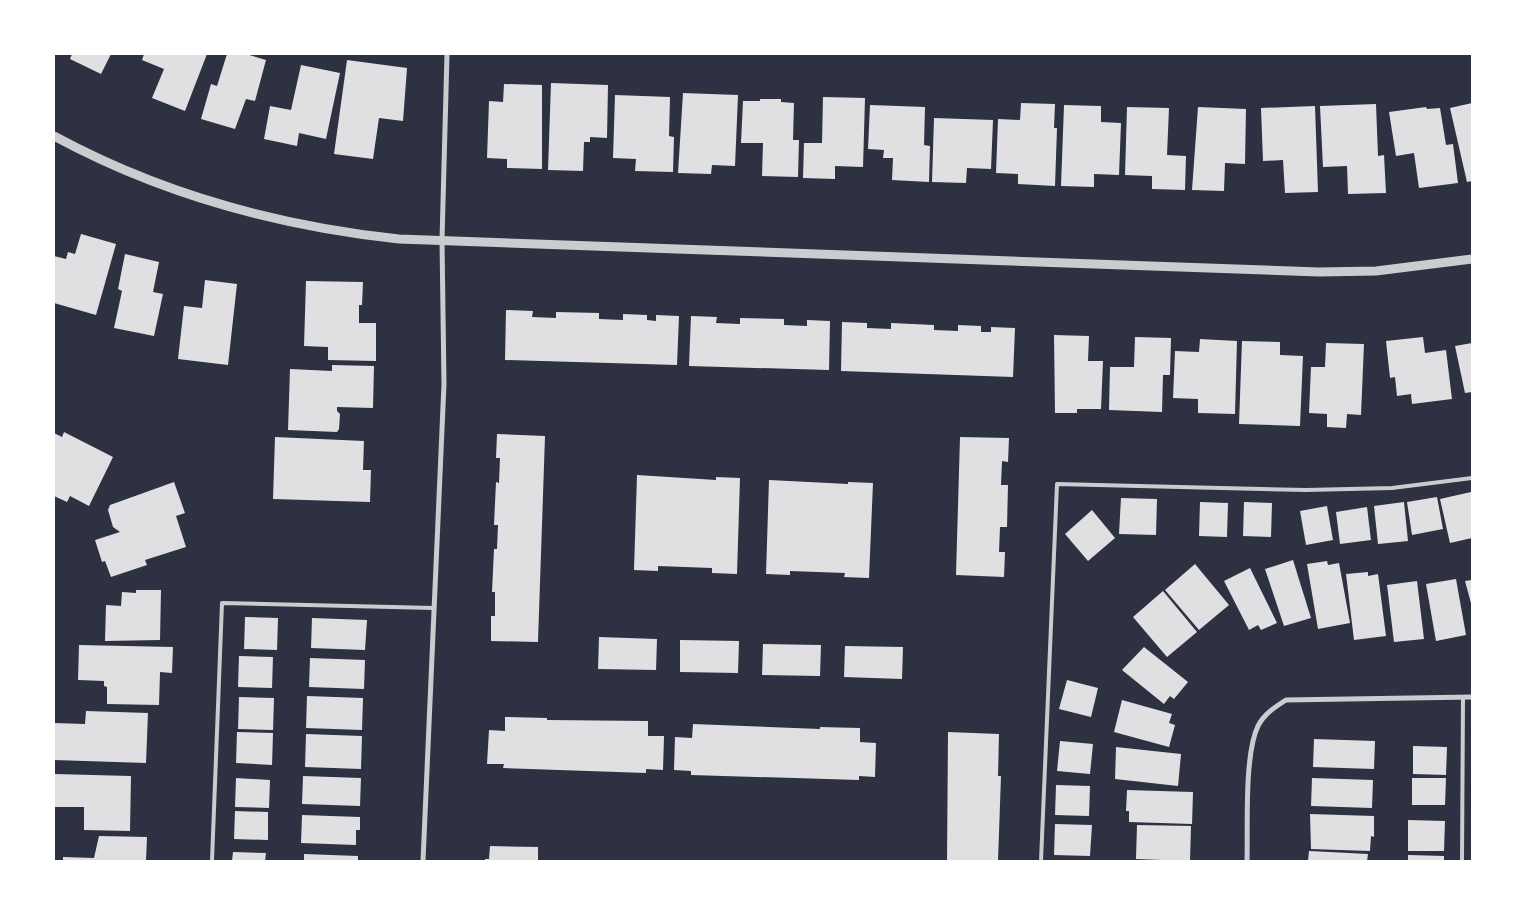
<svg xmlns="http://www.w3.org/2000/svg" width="1526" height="915" font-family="Roboto,sans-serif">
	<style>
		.building { fill: #e0e0e3 }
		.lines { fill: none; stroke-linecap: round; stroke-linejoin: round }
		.service { stroke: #caccd0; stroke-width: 4 }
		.minor { stroke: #caccd0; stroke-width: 5 }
		.tertiary { stroke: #caccd0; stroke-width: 9 }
	</style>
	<rect width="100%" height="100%" fill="#2d3142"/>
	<g class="building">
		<polygon points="72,54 111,54 101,74 70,59"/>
		<polygon points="144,54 207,54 185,111 152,98 164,69 142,60"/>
		<polygon points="227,54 246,54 266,60 255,101 246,99 235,129 201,119 211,84 217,86"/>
		<polygon points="347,60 407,68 403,121 379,118 373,159 334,154"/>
		<polygon points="301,65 340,73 326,139 299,133 297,146 264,139 270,106 291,110"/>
		<polygon points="551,83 608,85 607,138 590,137 590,142 584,142 583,171 548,170"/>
		<polygon points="504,84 542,85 542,169 507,168 507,159 487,158 489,101 503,102"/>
		<polygon points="683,93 738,95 735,166 712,165 711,174 678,173"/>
		<polygon points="615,95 670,97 669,136 674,137 673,172 635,171 636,159 613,158"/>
		<polygon points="823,97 865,98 863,167 835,166 835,179 803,178 804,143 822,143"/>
		<polygon points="760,99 781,99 781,102 794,103 793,140 799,140 798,177 762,176 763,143 741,143 743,101 760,101"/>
		<polygon points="1021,103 1055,104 1054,128 1057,128 1055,186 1018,184 1018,174 996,173 998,119 1020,120"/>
		<polygon points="1472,103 1472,181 1467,182 1450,108"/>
		<polygon points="1376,104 1378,156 1384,155 1386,193 1348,194 1347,166 1323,167 1320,106"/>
		<polygon points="870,105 925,107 924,145 930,146 929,182 892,180 893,158 883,158 884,150 868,149"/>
		<polygon points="1064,105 1101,106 1101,122 1121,123 1119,175 1094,174 1094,187 1061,186"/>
		<polygon points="1315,106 1318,192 1285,193 1283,160 1263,161 1261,108"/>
		<polygon points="1127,107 1169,108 1167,155 1186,156 1185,190 1152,189 1152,176 1125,175"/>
		<polygon points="1198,107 1246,109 1245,164 1225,163 1224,191 1192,190"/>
		<polygon points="1426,107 1427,109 1440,108 1446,145 1453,144 1458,183 1419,188 1414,153 1396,156 1389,112"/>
		<polygon points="934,118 993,120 991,169 967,168 966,183 932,182"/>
		<polygon points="81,234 116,244 96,315 54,303 54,256 66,259 68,252 75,254"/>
		<polygon points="125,254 159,262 153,292 163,294 154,336 114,328 122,291 118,289"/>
		<polygon points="205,280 237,284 228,365 178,359 184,306 202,308"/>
		<polygon points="306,281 363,282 362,305 359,305 359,323 376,323 376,361 328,360 328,347 304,346"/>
		<polygon points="506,310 533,311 532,317 556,318 556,312 599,313 599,319 623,320 623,314 647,315 647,320 656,321 656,315 679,316 677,365 505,360"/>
		<polygon points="691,316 717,317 716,323 740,324 740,318 784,319 784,325 807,326 807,320 830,321 829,370 689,366"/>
		<polygon points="842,322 867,323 867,328 891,329 891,323 934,325 934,330 958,331 958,325 981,326 981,332 991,332 991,327 1015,328 1013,377 841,371"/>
		<polygon points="1054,335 1089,336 1088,361 1103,361 1101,409 1077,409 1077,413 1055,413"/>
		<polygon points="1135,337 1171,338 1170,375 1163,375 1162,412 1109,410 1110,367 1134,367"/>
		<polygon points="1423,337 1425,353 1446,350 1452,399 1412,404 1411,394 1397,396 1395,377 1390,378 1386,341"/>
		<polygon points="1200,339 1237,341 1235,414 1198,413 1198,399 1173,398 1175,351 1199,352"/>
		<polygon points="1242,341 1280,342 1280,355 1303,356 1300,426 1239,424"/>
		<polygon points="1326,343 1364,344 1361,415 1347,414 1346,428 1327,427 1327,414 1309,413 1311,367 1325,367"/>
		<polygon points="1472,343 1472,392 1465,393 1455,346"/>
		<polygon points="332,365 374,366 373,408 337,407 337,411 340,414 339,429 337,432 288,430 290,369 332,371"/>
		<polygon points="64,432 113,457 89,506 70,496 67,502 54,496 54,433 62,437"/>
		<polygon points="497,434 545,436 538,642 491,641 491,616 495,616 495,592 492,592 494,549 497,549 498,525 494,525 496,482 499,483 500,458 496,458"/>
		<polygon points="275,437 364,441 363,470 371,470 370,502 273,499"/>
		<polygon points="960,437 1009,438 1008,462 1002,461 1001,485 1008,485 1007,527 1000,527 999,552 1005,552 1004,577 956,575"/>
		<polygon points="637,475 716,480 716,477 740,478 737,574 712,573 712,568 658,566 658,571 634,570"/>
		<polygon points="769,480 848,484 848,482 873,483 869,578 844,577 845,573 790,571 790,575 766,574"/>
		<polygon points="174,482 185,513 176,516 186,547 145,560 147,565 111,577 105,561 102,562 95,540 120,532 113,527 108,510 110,505"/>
		<polygon points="1471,492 1472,538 1450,543 1440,499"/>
		<polygon points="1437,497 1443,529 1412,535 1407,502"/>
		<polygon points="1121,498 1157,499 1156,535 1119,534"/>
		<polygon points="1200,502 1228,503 1227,537 1199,536"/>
		<polygon points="1244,502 1272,503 1271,537 1243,536"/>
		<polygon points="1404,502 1408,541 1378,544 1374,506"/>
		<polygon points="1327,506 1333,540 1306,545 1300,511"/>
		<polygon points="1367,507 1371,540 1340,544 1336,512"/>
		<polygon points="1092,510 1115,538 1088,561 1065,534"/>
		<polygon points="1293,560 1311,618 1284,626 1265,569"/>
		<polygon points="1327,561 1328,565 1339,563 1350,623 1318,629 1307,564"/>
		<polygon points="1195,564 1229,605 1199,630 1165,590"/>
		<polygon points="1250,568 1277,623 1261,630 1258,625 1249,630 1224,581"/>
		<polygon points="1368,572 1368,576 1378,574 1386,636 1354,640 1346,574"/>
		<polygon points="1456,579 1466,635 1436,641 1426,584"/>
		<polygon points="1472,580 1472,607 1465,581"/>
		<polygon points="1417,581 1424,639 1394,642 1387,585"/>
		<polygon points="136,590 161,590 160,640 105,641 106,605 121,606 122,592 136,593"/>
		<polygon points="1163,591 1197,632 1167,657 1133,617"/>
		<polygon points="245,617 278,618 277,650 244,649"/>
		<polygon points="312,618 367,620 365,650 311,648"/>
		<polygon points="599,637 657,639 656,670 598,669"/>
		<polygon points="680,640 739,641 738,673 680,672"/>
		<polygon points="763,644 821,645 820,676 762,675"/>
		<polygon points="79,645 173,647 172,673 160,672 159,705 107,704 107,687 104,686 104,681 78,680"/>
		<polygon points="845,646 903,647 902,679 844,677"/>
		<polygon points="1144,647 1188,682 1174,699 1170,696 1164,704 1122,670"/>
		<polygon points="239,656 273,657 272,688 238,687"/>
		<polygon points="310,658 365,660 364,689 309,687"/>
		<polygon points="1067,680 1098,688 1091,717 1059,709"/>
		<polygon points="307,696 363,698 362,730 306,728"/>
		<polygon points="239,697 274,698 273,730 238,729"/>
		<polygon points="1122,700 1172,714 1169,723 1175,725 1169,747 1114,732"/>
		<polygon points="86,711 148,713 146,763 54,760 54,723 85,724"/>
		<polygon points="505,717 547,718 547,720 648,721 648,736 664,736 663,770 646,769 646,773 503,768 504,764 487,764 489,730 505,731"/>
		<polygon points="693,724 820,729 820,727 860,728 860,742 876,743 875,777 859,776 859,780 691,775 691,771 674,770 675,737 692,738"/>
		<polygon points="237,732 273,733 272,765 236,763"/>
		<polygon points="948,732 999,734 998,776 1001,776 998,861 947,861"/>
		<polygon points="306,734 362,736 361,769 305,767"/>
		<polygon points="1314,739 1375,741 1374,769 1313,767"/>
		<polygon points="1060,741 1093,744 1090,774 1057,771"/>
		<polygon points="1413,746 1447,747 1446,775 1413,774"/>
		<polygon points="1116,747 1181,754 1178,786 1115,779"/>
		<polygon points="54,774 131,776 130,831 84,830 84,807 54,807"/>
		<polygon points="303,776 361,778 360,806 302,804"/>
		<polygon points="236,778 270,780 269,808 235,807"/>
		<polygon points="1312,778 1373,780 1372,808 1311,806"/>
		<polygon points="1412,778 1446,778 1445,805 1412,805"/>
		<polygon points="1056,785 1090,786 1089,816 1055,815"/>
		<polygon points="1127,790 1193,792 1192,824 1129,822 1129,811 1126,811"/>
		<polygon points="235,811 268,812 268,840 234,839"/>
		<polygon points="1310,814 1374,816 1374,837 1371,836 1370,851 1311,849"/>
		<polygon points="302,815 360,817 360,830 356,830 356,845 301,843"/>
		<polygon points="1408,820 1445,821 1444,851 1408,851"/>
		<polygon points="1055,824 1092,825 1090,856 1054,855"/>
		<polygon points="1137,825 1191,826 1190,861 1136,859"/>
		<polygon points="99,836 147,837 146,861 63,861 63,857 94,858"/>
		<polygon points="490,846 538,847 538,861 485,861 485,859 489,859"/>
		<polygon points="1309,851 1368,854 1367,861 1308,861"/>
		<polygon points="233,852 266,853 265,861 232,861"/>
		<polygon points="304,854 358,856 358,861 304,861"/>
		<polygon points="1408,855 1444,856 1444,861 1408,861"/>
	</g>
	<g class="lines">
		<g class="service">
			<polyline points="212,861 222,603 434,608"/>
			<polyline points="1041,861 1057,484 1306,490 1392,488 1472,478"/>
			<polyline points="1462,861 1463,698"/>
		</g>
		<g class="minor">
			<polyline points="423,861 444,384 442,240 447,54"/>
			<path d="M1247 861C1248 827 1244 755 1258 726 1264 714 1275 707 1286 700L1472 697"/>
		</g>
		<path class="tertiary" d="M54 136C161 194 278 226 399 239L1319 272 1376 271 1472 259"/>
	</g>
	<rect width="1526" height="915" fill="none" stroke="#ffffff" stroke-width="110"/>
</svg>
